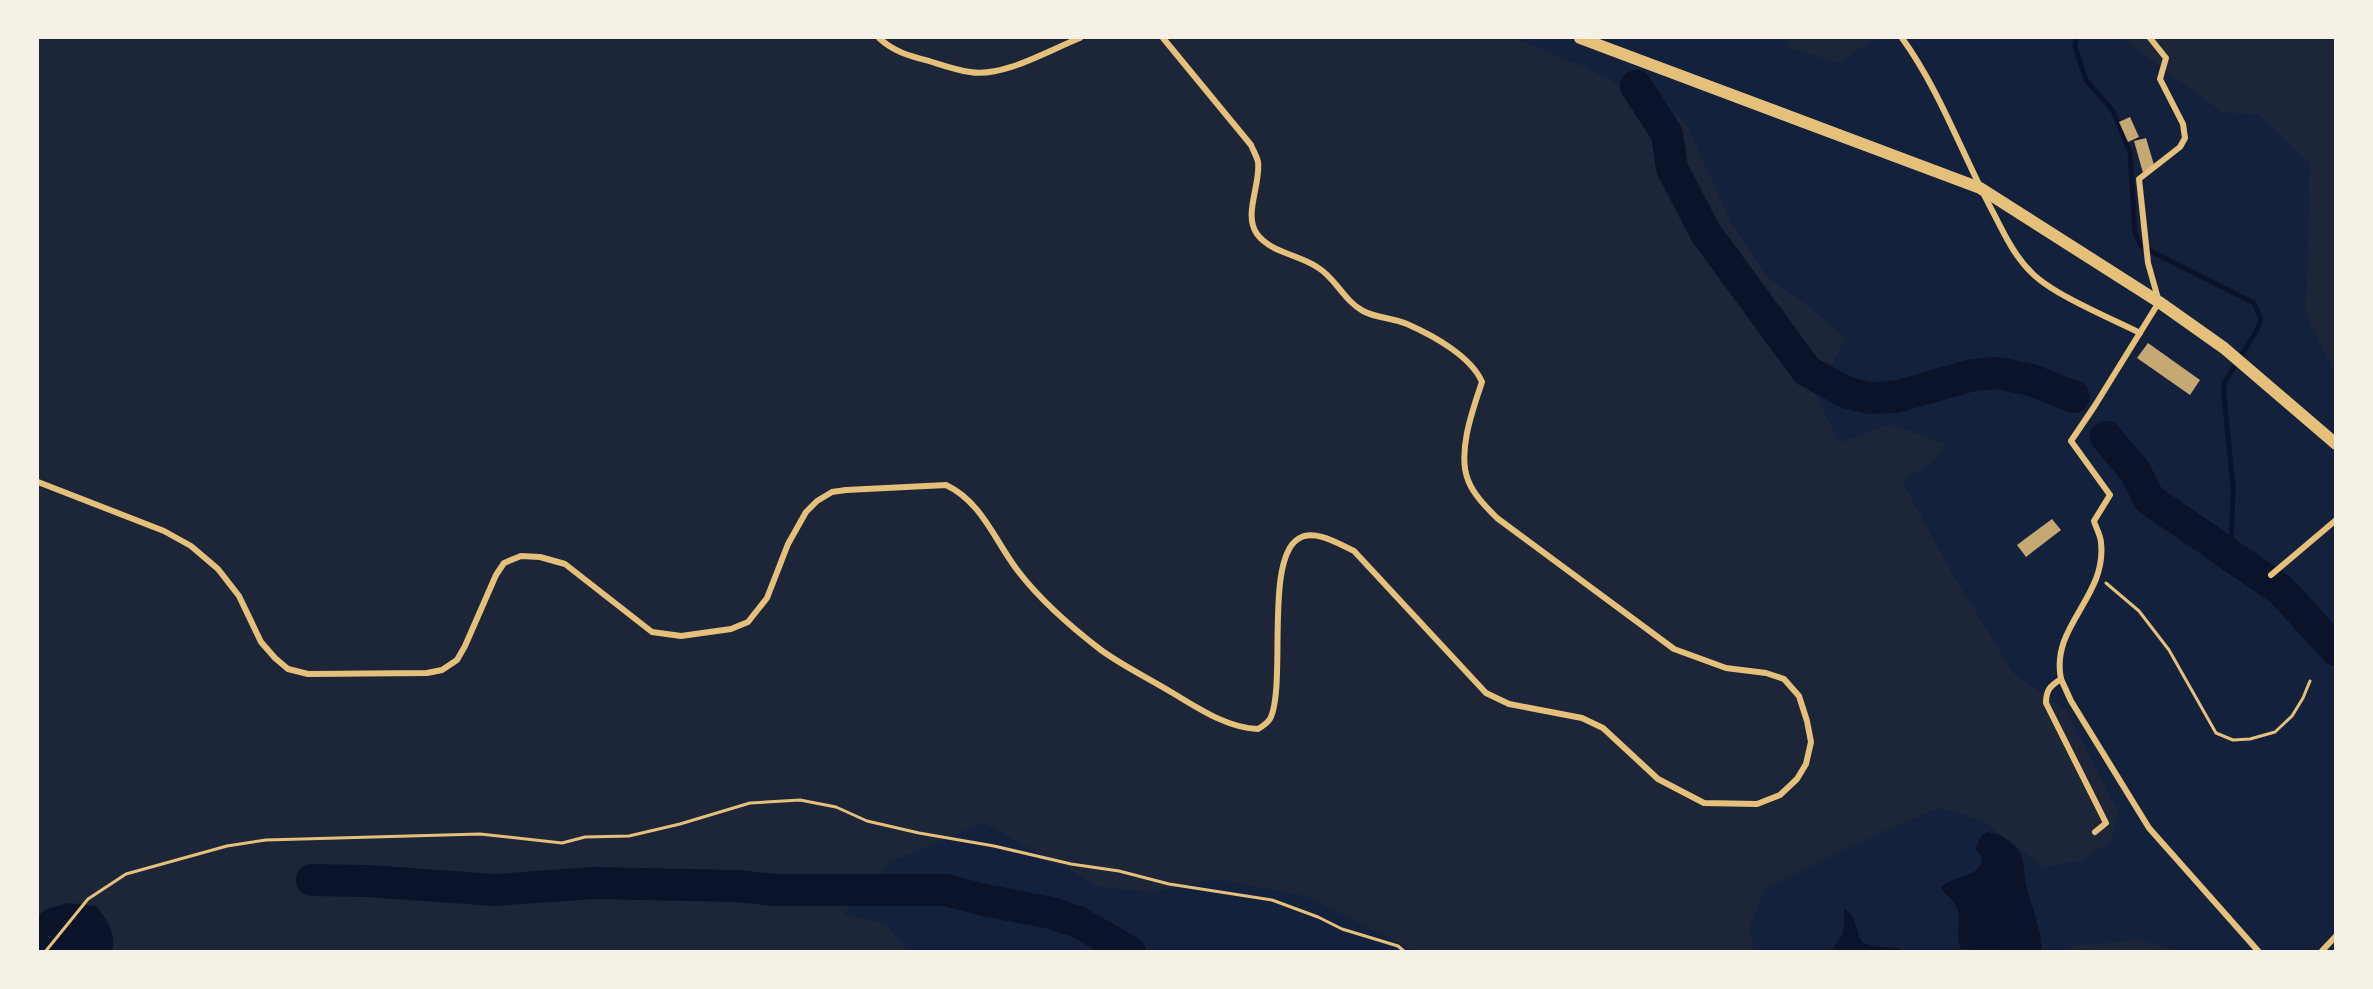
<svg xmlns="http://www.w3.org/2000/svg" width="2373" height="989" font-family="'Asap Condensed',sans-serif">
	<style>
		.green { fill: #1d2539 }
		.water { fill: #0b132b }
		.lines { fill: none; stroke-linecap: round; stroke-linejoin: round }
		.stream { stroke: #0b132b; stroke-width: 5 }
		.river { stroke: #0b132b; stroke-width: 32 }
		.building { fill: #c6a872 }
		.path { stroke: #e5c07b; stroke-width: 3 }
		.minor { stroke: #e5c07b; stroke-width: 6 }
		.secondary { stroke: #e5c07b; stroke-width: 12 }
	</style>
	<rect width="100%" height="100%" fill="#14213d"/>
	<g class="green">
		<polygon points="38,38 1514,38 1580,65 1684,119 1731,222 1767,277 1807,305 1846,339 1815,392 1839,443 1890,424 1945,444 1937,459 1902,481 1954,577 2014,674 2066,710 2118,811 2112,840 2083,860 2043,867 1982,820 1938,808 1871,837 1766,888 1749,927 1754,951 1415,951 1304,896 1217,879 1152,892 1100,887 984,823 890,862 843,914 886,924 908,951 38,951"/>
		<polygon points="1786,38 1875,38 1839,63 1790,48"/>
		<polygon points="2122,38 2335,38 2335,373 2306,314 2310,164 2260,115 2222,112"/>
		<polygon points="2138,940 2176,951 2068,951 2073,946"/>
	</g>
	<g class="water">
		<path d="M1987 832C1999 833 2011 841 2019 851 2025 859 2023 869 2025 878 2027 896 2045 938 2041 951L1961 949C1955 939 1960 923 1958 911 1956 899 1946 897 1941 888 1952 873 1980 881 1982 857L1975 849 1981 836Z"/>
		<path d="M68 903 96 906C107 919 117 935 112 951L38 952V915L47 909Z"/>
		<path d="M1844 908C1857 917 1855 929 1862 942 1878 950 1891 944 1906 951H1831L1842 935 1844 927Z"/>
	</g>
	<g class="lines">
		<polyline class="stream" points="2076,38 2075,47 2086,80 2113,111 2130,152 2135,233 2141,246 2254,303 2261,319 2256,332 2224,383 2224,397 2233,486 2231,556"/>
		<g class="river">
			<polyline points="1636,86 1667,134 1672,168 1705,232 1807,371 1848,393 1870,398 1895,397 1973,375 1997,373 2031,380 2074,397"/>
			<polyline points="2106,437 2135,471 2149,499 2281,590 2336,650"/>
			<polyline points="312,880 367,881 495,890 593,883 737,886 775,890 946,890 984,900 1051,913 1078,922 1130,952"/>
		</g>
	</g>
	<g class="building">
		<polygon points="2130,117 2139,137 2128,142 2119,122"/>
		<polygon points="2146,138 2154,165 2143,173 2134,141"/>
		<polygon points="2148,343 2200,380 2190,395 2137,358"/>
		<polygon points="2052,519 2061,530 2026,557 2017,545"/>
	</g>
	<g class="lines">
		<g class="path">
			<polyline points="2106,583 2139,611 2169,650 2216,733 2233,740 2250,739 2275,732 2292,716 2303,698 2310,681"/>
			<polyline points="45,952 88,899 126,874 227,846 266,840 480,834 562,843 585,837 629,836 680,824 750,803 800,800 836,807 867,821 919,833 994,846 1071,864 1119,871 1169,884 1272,900 1318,917 1342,929 1398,946 1405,952"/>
		</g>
		<g class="minor">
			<path d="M879 38C894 52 910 56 929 61 942 65 956 70 970 72 1003 78 1049 50 1080 38"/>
			<path d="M1902 38C1941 92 1963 157 1995 216 2005 236 2016 258 2032 273 2054 295 2110 318 2140 333"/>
			<path d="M38 482 164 531 191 546 218 569 239 596 261 642 275 658 288 669 308 674 427 673 442 670 457 660 465 646 496 575 504 563 521 556 540 557 565 564 652 632 681 636 731 629 748 622 767 598 788 544 806 512 817 501 832 492 846 490 946 485C982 502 995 541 1018 571 1041 601 1071 627 1101 650 1123 666 1148 678 1171 692 1198 708 1227 728 1258 729 1263 726 1269 722 1271 717 1286 680 1265 560 1298 539 1314 528 1339 544 1354 551L1486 693 1509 704 1582 718 1603 728 1658 779 1704 803 1757 804 1780 795 1797 779 1806 764 1811 742 1807 721 1799 696 1784 679 1766 673 1726 668 1674 649 1497 518C1486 507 1473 494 1468 480 1457 452 1473 409 1482 382 1471 356 1432 335 1407 324 1393 318 1376 318 1363 311 1343 300 1336 278 1317 267 1299 255 1270 252 1257 234 1243 215 1261 184 1258 162 1257 157 1253 150 1251 145L1163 38"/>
			<polyline points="2271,575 2336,520"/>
			<polyline points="2061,679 2071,701 2149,828 2259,952"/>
			<path d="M2095 832 2106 823 2046 703C2046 690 2050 686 2061 679 2050 626 2107 597 2101 543 2101 536 2096 528 2094 521L2110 495 2071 441 2094 407 2159 302 2148 263 2139 179 2180 147 2185 138 2183 124 2160 79 2166 58 2150 38"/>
			<polyline points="2321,952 2336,936"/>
		</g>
		<polyline class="secondary" points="1580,38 1980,188 2159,302 2224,348 2336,444"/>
	</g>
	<rect width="2373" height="989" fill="none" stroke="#f6f1e7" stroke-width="78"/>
</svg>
